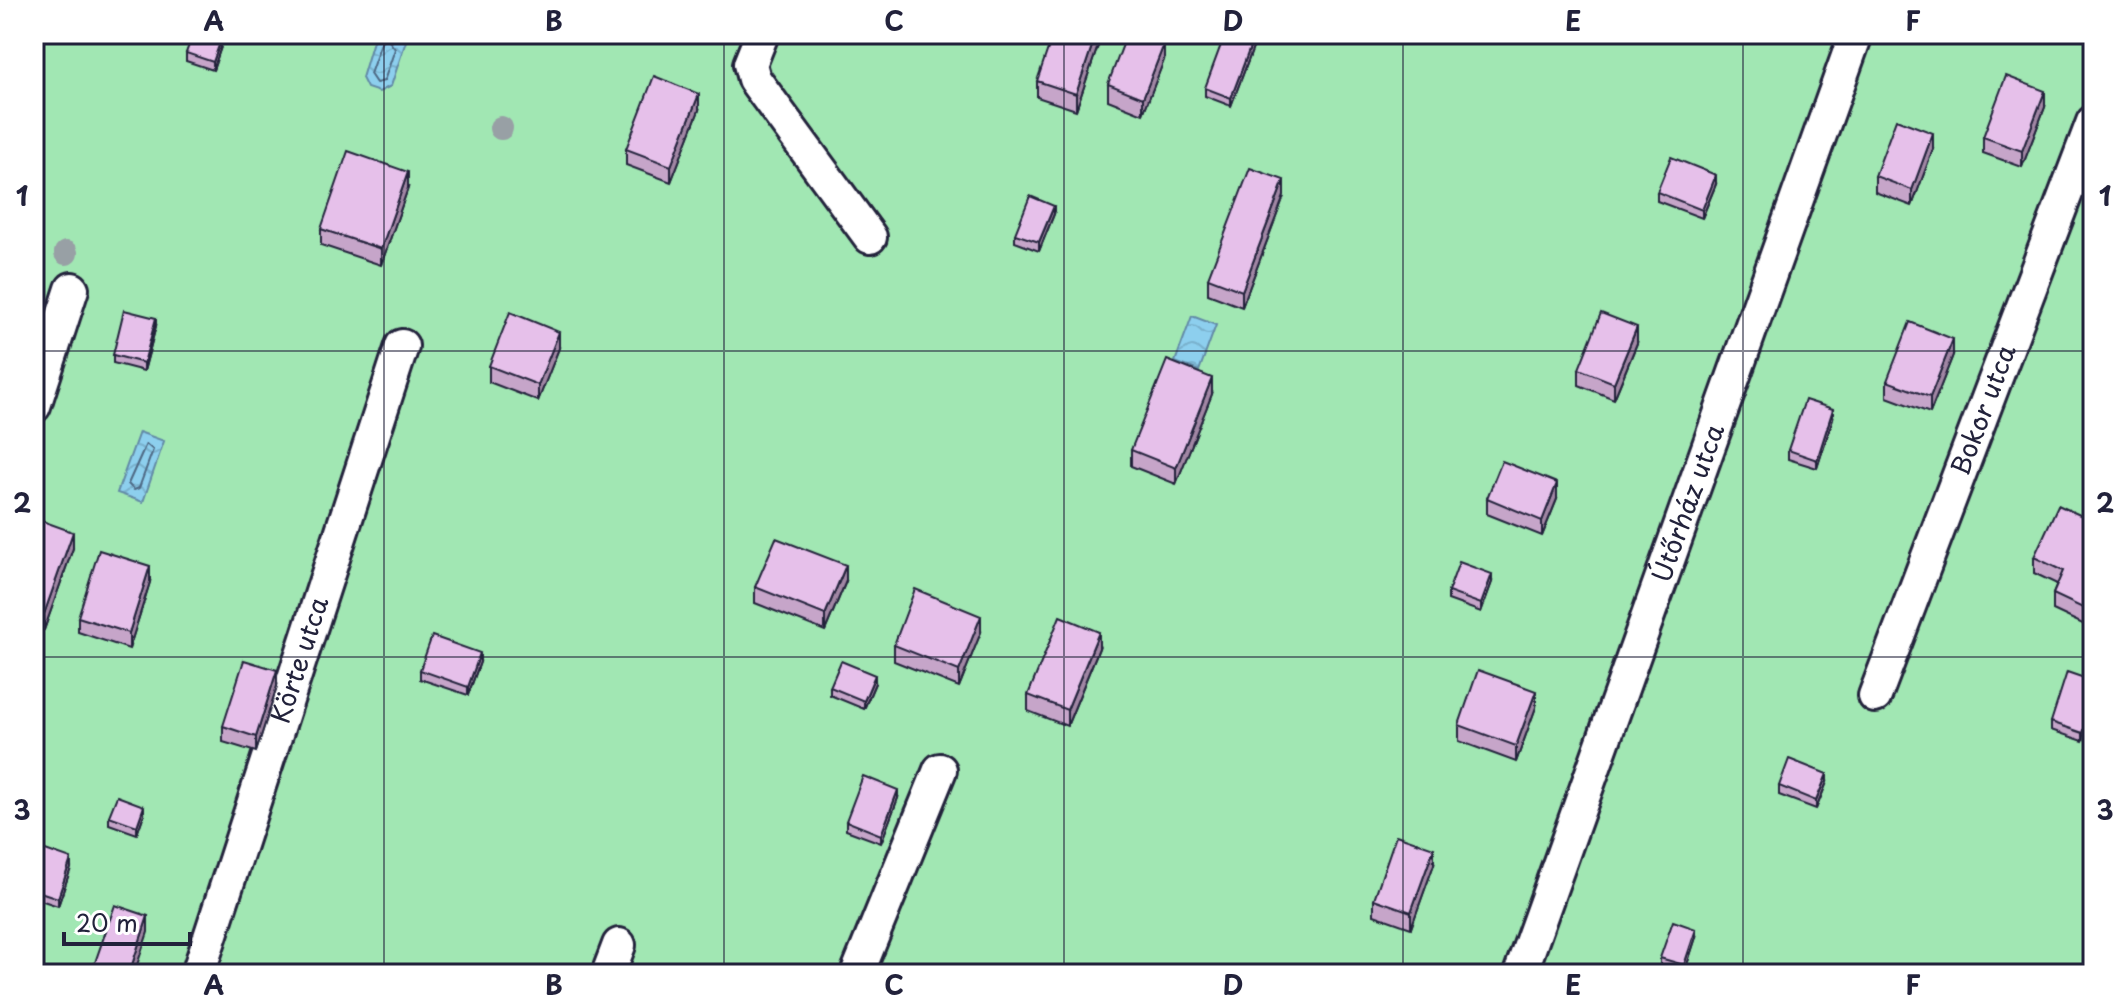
<svg xmlns="http://www.w3.org/2000/svg" width="2127" height="1008" font-family="'Playpen Sans',sans-serif">
	<style>
		.green { fill: #a1e7b3; stroke: #628477; stroke-width: 2 }
		.water { fill: url(#water-waves); stroke: #628aa6; stroke-width: 2 }
		.lines { fill: none; stroke-linecap: round; stroke-linejoin: round }
		.shore { stroke: #4d6783; stroke-width: 2 }
		.minor-casing { stroke: #22223b; stroke-width: 38 }
		.minor { stroke: #fff; stroke-width: 32 }
		.tree { fill: #98a0a5 }
		.wall { fill: #c6a5c9; stroke: #22223b; stroke-width: 2 }
		.shaded-wall { fill: #a186a4; stroke: #22223b; stroke-width: 2 }
		.building { fill: #e6c0ea; stroke: #22223b; stroke-width: 2 }
		.grid { fill: none; stroke: #22223b; stroke-width: 2; stroke-opacity: 0.55 }
		.labels { text-anchor: middle; stroke-width: 6; stroke-linejoin: round; paint-order: stroke }
		.street-label { font-size: 26px; fill: #22223b; stroke: #fff }
		.neatline { fill: none; stroke: #22223b; stroke-width: 3 }
		.grid-label { font-size: 26px; text-anchor: middle; font-weight: bold; fill: #22223b }
	</style>
	<defs>
		<pattern id="water-waves" width="16" height="10" patternUnits="userSpaceOnUse" patternTransform="scale(2)"><rect width="16" height="10" fill="#8dcfee"/><path d="M0 5q4-4 8 0t8 0" fill="none" stroke="#79b1cd"/></pattern>
	</defs>
	<rect width="100%" height="100%" fill="#faf2fb"/>
	<filter id="ink" filterUnits="userSpaceOnUse"><feTurbulence type="fractalNoise" baseFrequency=".0125" numOctaves="2"/><feDisplacementMap in="SourceGraphic" scale="16" xChannelSelector="R" yChannelSelector="G"/><feConvolveMatrix kernelMatrix="1 2 1 2 8 2 1 2 1" color-interpolation-filters="sRGB"/></filter>
	<g filter="url(#ink)">
		<rect class="green" x="34" y="34" width="2059" height="940"/>
		<g class="water">
			<polygon points="375,34 406,41 391,86 379,92 367,88 362,78"/>
			<polygon points="1192,316 1216,325 1199,371 1175,362"/>
			<polygon points="139,432 164,441 143,502 117,493"/>
		</g>
		<g class="lines">
			<g class="shore">
				<polygon points="387,38 395,49 384,81 376,83 370,74 382,40"/>
				<polygon points="146,444 153,450 139,488 134,490 128,484"/>
			</g>
			<defs>
				<g id="minor">
					<polyline points="762,34 750,64 754,79 870,237"/>
					<polyline points="34,406 72,289"/>
					<path id="s1" d="M1875 696 2093 122"/>
					<path id="s2" d="M198 974 402 346"/>
					<polyline points="608,974 619,945"/>
					<polyline points="857,974 940,770"/>
					<path id="s3" d="M1520 974 1856 34"/>
				</g>
			</defs>
			<use href="#minor" class="minor-casing"/>
			<use href="#minor" class="minor"/>
		</g>
		<g class="tree">
			<circle cx="501" cy="128" r="12"/>
			<circle cx="66" cy="253" r="12"/>
		</g>
		<g class="wall">
			<polygon points="224,34 224,38 213,70 186,61 186,53"/>
			<polygon points="1100,34 1100,40 1076,110 1037,97 1037,81"/>
			<polygon points="1256,34 1256,40 1231,106 1205,96 1205,88"/>
			<polygon points="1367,34 1389,34 1386,42"/>
			<polygon points="1164,60 1143,114 1108,100 1108,84"/>
			<polygon points="2045,107 2022,167 1983,153 1983,137"/>
			<polygon points="699,110 671,182 626,165 626,149"/>
			<polygon points="1933,149 1912,206 1875,192 1875,176"/>
			<polygon points="1716,184 1702,218 1657,201 1657,192"/>
			<polygon points="408,188 381,265 321,245 321,229"/>
			<polygon points="1284,196 1242,307 1208,294 1208,278"/>
			<polygon points="1054,214 1039,251 1015,242 1015,234"/>
			<polygon points="156,326 144,371 113,363 113,355"/>
			<polygon points="1637,343 1614,399 1579,385 1579,369"/>
			<polygon points="559,348 538,401 489,382 489,366"/>
			<polygon points="1953,355 1930,413 1887,397 1887,381"/>
			<polygon points="1212,394 1176,484 1131,466 1131,450"/>
			<polygon points="1833,418 1817,468 1788,459 1788,450"/>
			<polygon points="1487,498 1557,499 1542,536 1487,514"/>
			<polygon points="34,518 73,548 44,630 34,626"/>
			<polygon points="2093,521 2089,627 2053,610 2053,594 2057,584 2034,573 2034,557"/>
			<polygon points="846,581 825,631 755,603 755,587"/>
			<polygon points="150,582 129,649 78,632 78,617"/>
			<polygon points="1492,582 1481,612 1448,600 1448,592"/>
			<polygon points="981,632 959,687 894,661 894,645"/>
			<polygon points="1099,648 1067,726 1028,711 1028,695"/>
			<polygon points="480,662 468,695 420,679 420,670"/>
			<polygon points="2093,681 2093,711 2083,741 2051,730 2051,722"/>
			<polygon points="875,683 864,709 830,695 830,687"/>
			<polygon points="277,686 256,752 223,742 223,726"/>
			<polygon points="1536,707 1516,762 1459,741 1459,725"/>
			<polygon points="1827,782 1816,809 1779,795 1779,786"/>
			<polygon points="898,798 881,843 846,830 846,821"/>
			<polygon points="144,814 137,834 109,824 109,816"/>
			<polygon points="34,846 71,868 58,906 34,898"/>
			<polygon points="1434,864 1411,928 1374,915 1374,899"/>
			<polygon points="1696,937 1684,974 1660,966 1660,958"/>
		</g>
		<g class="shaded-wall">
			<polygon points="223,34 224,34 224,38 213,70 213,62"/>
			<polygon points="1096,34 1100,34 1100,40 1076,110 1076,94"/>
			<polygon points="1255,34 1256,40 1231,106 1231,98"/>
			<polygon points="1164,44 1164,60 1143,114 1143,98"/>
			<polygon points="2045,91 2045,107 2022,167 2022,151"/>
			<polygon points="699,94 699,110 671,182 671,166"/>
			<polygon points="1933,133 1933,149 1912,206 1912,190"/>
			<polygon points="408,172 408,188 381,265 381,249"/>
			<polygon points="1716,175 1716,184 1702,218 1702,210"/>
			<polygon points="1284,180 1284,196 1242,307 1242,291"/>
			<polygon points="1054,206 1054,214 1039,251 1039,242"/>
			<polygon points="156,318 156,326 144,371 144,363"/>
			<polygon points="1637,327 1637,343 1614,399 1614,383"/>
			<polygon points="559,332 559,348 538,401 538,385"/>
			<polygon points="1953,339 1953,355 1930,413 1930,397"/>
			<polygon points="1212,378 1212,394 1176,484 1176,468"/>
			<polygon points="1833,409 1833,418 1817,468 1817,460"/>
			<polygon points="1557,483 1557,499 1542,536 1542,521"/>
			<polygon points="73,532 73,548 44,630 44,614"/>
			<polygon points="846,565 846,581 825,631 825,615"/>
			<polygon points="150,566 150,582 129,649 129,633"/>
			<polygon points="1492,574 1492,582 1481,612 1481,604"/>
			<polygon points="2093,601 2093,617 2089,627 2089,611"/>
			<polygon points="981,616 981,632 959,687 959,671"/>
			<polygon points="1099,632 1099,648 1067,726 1067,710"/>
			<polygon points="480,653 480,662 468,695 468,687"/>
			<polygon points="277,670 277,686 256,752 256,737"/>
			<polygon points="875,675 875,683 864,709 864,701"/>
			<polygon points="1536,691 1536,707 1516,762 1516,746"/>
			<polygon points="2093,703 2093,711 2083,741 2083,733"/>
			<polygon points="1827,774 1827,782 1816,809 1816,801"/>
			<polygon points="898,790 898,798 881,843 881,835"/>
			<polygon points="144,806 144,814 137,834 137,826"/>
			<polygon points="1434,848 1434,864 1411,928 1411,912"/>
			<polygon points="71,859 71,868 58,906 58,898"/>
			<polygon points="148,916 148,932 134,974 129,974"/>
			<polygon points="1696,929 1696,937 1684,974 1684,965"/>
		</g>
		<g class="building">
			<polygon points="193,34 223,34 213,62 186,53"/>
			<polygon points="1053,34 1096,34 1076,94 1037,81"/>
			<polygon points="1127,34 1137,34 1164,44 1143,98 1108,84"/>
			<polygon points="1225,34 1255,34 1231,98 1205,88"/>
			<polygon points="654,76 699,94 671,166 626,149"/>
			<polygon points="2006,76 2045,91 2022,151 1983,137"/>
			<polygon points="1896,119 1933,133 1912,190 1875,176"/>
			<polygon points="348,151 408,172 381,249 321,229"/>
			<polygon points="1671,157 1716,175 1702,210 1657,192"/>
			<polygon points="1250,168 1284,180 1242,291 1208,278"/>
			<polygon points="1030,196 1054,206 1039,242 1015,234"/>
			<polygon points="124,310 156,318 144,363 113,355"/>
			<polygon points="510,312 559,332 538,385 489,366"/>
			<polygon points="1601,313 1637,327 1614,383 1579,369"/>
			<polygon points="1910,322 1953,339 1930,397 1887,381"/>
			<polygon points="1167,360 1212,378 1176,468 1131,450"/>
			<polygon points="1805,400 1833,409 1817,460 1788,450"/>
			<polygon points="1502,461 1557,483 1542,521 1487,498"/>
			<polygon points="2058,505 2093,521 2093,601 2089,611 2053,594 2063,571 2034,557"/>
			<polygon points="34,518 73,532 44,614 34,610"/>
			<polygon points="776,538 846,565 825,615 755,587"/>
			<polygon points="99,550 150,566 129,633 78,617"/>
			<polygon points="1459,562 1492,574 1481,604 1448,592"/>
			<polygon points="915,589 981,616 959,671 894,645"/>
			<polygon points="1060,616 1099,632 1067,710 1028,695"/>
			<polygon points="432,636 480,653 468,687 420,670"/>
			<polygon points="244,660 277,670 256,737 223,726"/>
			<polygon points="841,661 875,675 864,701 830,687"/>
			<polygon points="1478,670 1536,691 1516,746 1459,725"/>
			<polygon points="2067,672 2093,681 2093,703 2083,733 2051,722"/>
			<polygon points="1789,759 1827,774 1816,801 1779,786"/>
			<polygon points="863,776 898,790 881,835 846,821"/>
			<polygon points="117,796 144,806 137,826 109,816"/>
			<polygon points="1396,835 1434,848 1411,912 1374,899"/>
			<polygon points="34,846 71,859 58,898 34,890"/>
			<polygon points="115,905 148,916 129,974 91,974"/>
			<polygon points="1673,921 1696,929 1684,965 1660,958"/>
			<polygon points="1604,965 1631,974 1601,974"/>
		</g>
	</g>
	<path class="grid" d="M384 34V974M724 34V974M1064 34V974M1403 34V974M1743 34V974M34 351H2093M34 657H2093"/>
	<g class="labels">
		<g class="street-label">
			<text dy="9" stroke="none"><textPath href="#s1" startOffset="306">Bokor utca</textPath></text>
			<text dy="9" stroke="none"><textPath href="#s3" startOffset="500">Útőrház utca</textPath></text>
			<text dy="9" stroke="none"><textPath href="#s2" startOffset="330">Körte utca</textPath></text>
		</g>
	</g>
	<rect width="2127" height="1008" fill="none" stroke="#fff" stroke-width="88"/>
	<path d="M64 932v12h126v-12" fill="none" stroke="#22223b" stroke-width="4"/>
	<text x="76" y="932" font-size="24" fill="#22223b" stroke="#ffffff" stroke-width="6" paint-order="stroke">20 m</text>
	<rect x="44" y="44" width="2039" height="920" class="neatline"/>
	<g class="grid-label">
		<text x="214" y="31">A</text>
		<text x="554" y="31">B</text>
		<text x="894" y="31">C</text>
		<text x="1233" y="31">D</text>
		<text x="1573" y="31">E</text>
		<text x="1913" y="31">F</text>
		<text x="22" y="206">1</text>
		<text x="2105" y="206">1</text>
		<text x="22" y="513">2</text>
		<text x="2105" y="513">2</text>
		<text x="22" y="820">3</text>
		<text x="2105" y="820">3</text>
		<text x="214" y="995">A</text>
		<text x="554" y="995">B</text>
		<text x="894" y="995">C</text>
		<text x="1233" y="995">D</text>
		<text x="1573" y="995">E</text>
		<text x="1913" y="995">F</text>
	</g>
</svg>
